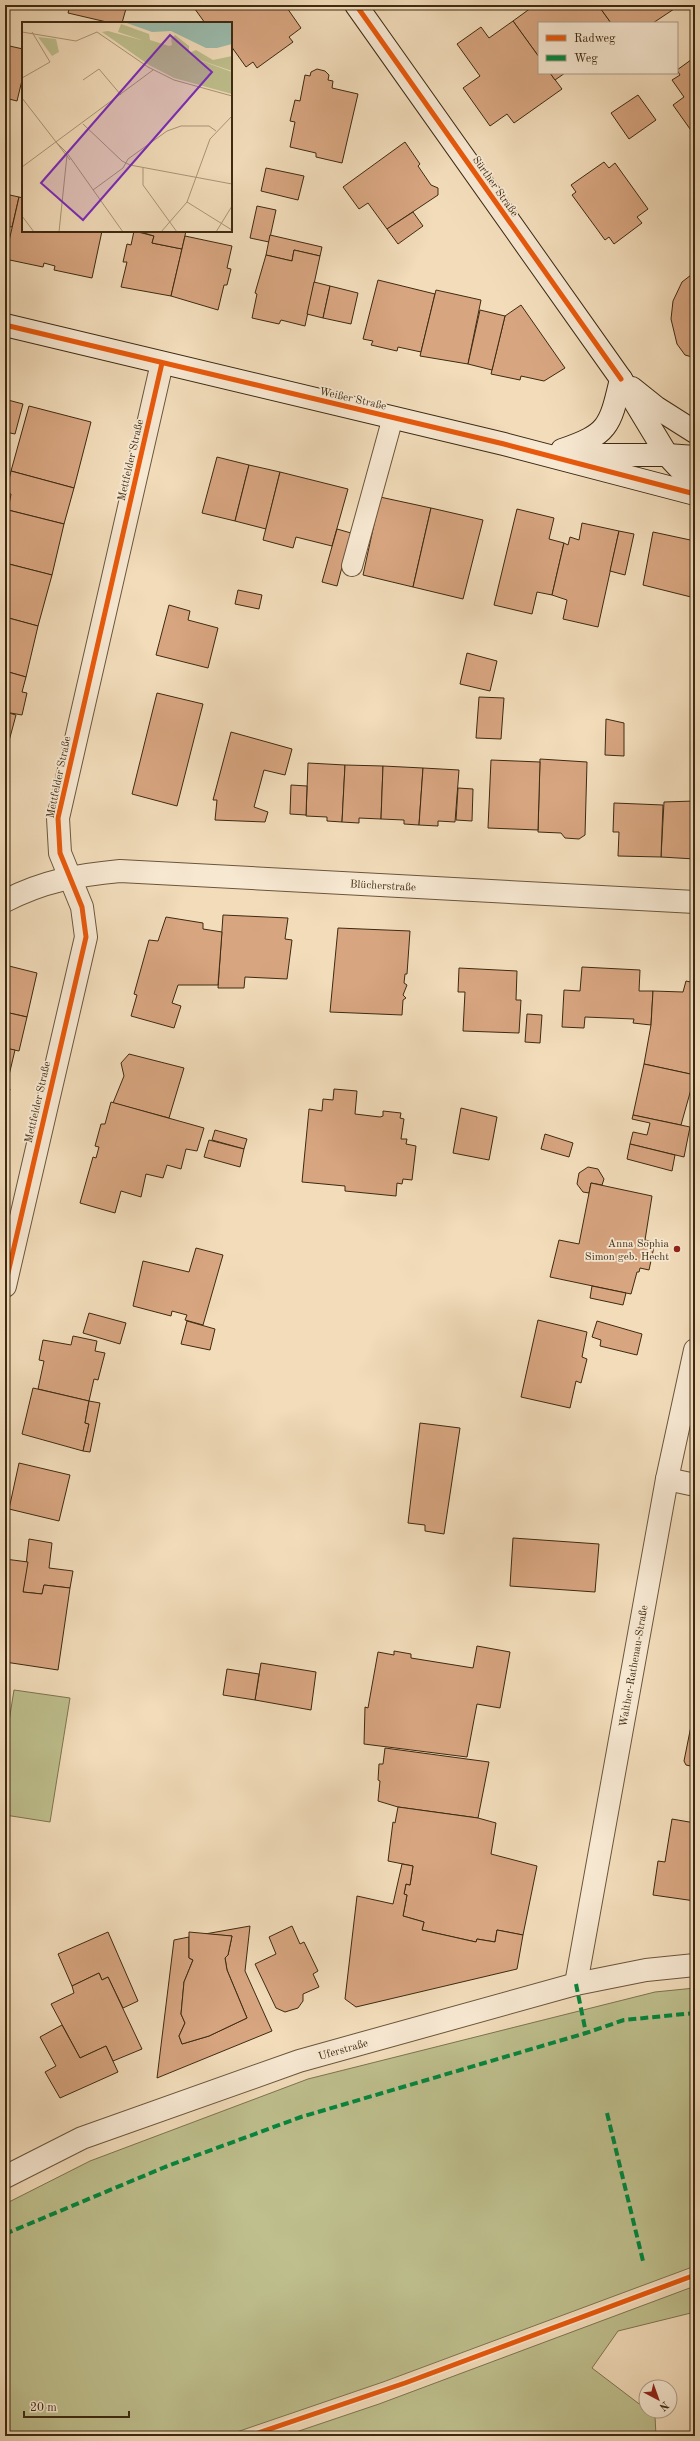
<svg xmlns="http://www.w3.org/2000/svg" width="700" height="2441" font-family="'Old Standard TT',serif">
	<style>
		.green { fill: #bebf8d; stroke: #7e744f }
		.building { fill: #d7a580; stroke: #3e2a11 }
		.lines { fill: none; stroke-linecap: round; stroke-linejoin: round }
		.lane-casing { stroke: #6b563b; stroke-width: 22 }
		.street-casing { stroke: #6b563b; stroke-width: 24 }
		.secondary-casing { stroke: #3e2a11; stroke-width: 24 }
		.lane { stroke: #f7e8d2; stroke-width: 20 }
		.street { stroke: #f7e8d2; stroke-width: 22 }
		.secondary { stroke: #f7e8d2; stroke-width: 22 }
		.quiet { stroke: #00873e; stroke-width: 4; stroke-dasharray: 8 4; stroke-linecap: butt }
		.cycleway-casing { stroke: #f7e8d2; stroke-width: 8 }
		.cycleway { stroke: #e8590c; stroke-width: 5 }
		.poi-dot { fill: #8f2418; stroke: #f7e8d2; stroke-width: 1.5 }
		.labels { text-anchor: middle; stroke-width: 3.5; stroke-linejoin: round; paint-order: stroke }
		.street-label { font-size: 11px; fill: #3e2a11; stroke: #f7e8d2 }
		.poi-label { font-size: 11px; fill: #3e2a11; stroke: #f7e8d2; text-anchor: end }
		.inset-road { fill: none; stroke: #aa9576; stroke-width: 1 }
		.view { fill: #7b2cbf; fill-opacity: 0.15; stroke: #7b2cbf; stroke-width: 2 }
		.inset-edge { fill: none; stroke: #3e2a11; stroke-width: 2 }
	</style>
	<rect width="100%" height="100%" fill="#f2dcba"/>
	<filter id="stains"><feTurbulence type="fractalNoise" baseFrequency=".005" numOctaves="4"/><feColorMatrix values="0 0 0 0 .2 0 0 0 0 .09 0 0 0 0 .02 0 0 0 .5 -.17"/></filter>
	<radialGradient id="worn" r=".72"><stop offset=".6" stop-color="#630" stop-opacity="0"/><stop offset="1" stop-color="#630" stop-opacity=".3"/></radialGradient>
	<g class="green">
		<polygon points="14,1690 70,1698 50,1822 5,1815 5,1746"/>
		<polygon points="695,1988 695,2266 383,2382 225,2436 5,2436 5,2204 90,2161 308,2079 655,1992"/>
		<polygon points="695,2286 695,2312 618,2331 592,2368 655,2416 656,2436 382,2436 370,2432 366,2436 284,2436 379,2404"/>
	</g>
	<g class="building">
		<polygon points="70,5 127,5 122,23 111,23 68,13"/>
		<polygon points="192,5 285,5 301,28 289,37 293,42 257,68 253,62 246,67 231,46 231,23 205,23"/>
		<polygon points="535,5 598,5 611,23 539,23 539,57 513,21"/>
		<polygon points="598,5 671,5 674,9 653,23 611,23"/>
		<polygon points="513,21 539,57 539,73 550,73 562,89 514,123 507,114 490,126 463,88 480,76 457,44 481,27 489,38"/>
		<polygon points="5,45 23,49 23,76 17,101 5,98"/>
		<polygon points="695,57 695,136 673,105 684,97 672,80 680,75 677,70"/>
		<polygon points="317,69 325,71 329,75 328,80 333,81 332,88 358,94 342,163 316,157 316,153 290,147 295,122 290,121 295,100 300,101 305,75 310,76 311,72"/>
		<polygon points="550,73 565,73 555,80"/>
		<polygon points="638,95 656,120 629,139 611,113"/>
		<polygon points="405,142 420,164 418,166 431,185 438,188 438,195 387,229 368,203 359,209 343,187"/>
		<polygon points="604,162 609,168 615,163 648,209 637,217 642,223 614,244 609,237 605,240 572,195 576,192 571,185"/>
		<polygon points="266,168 304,176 298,200 261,191"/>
		<polygon points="5,194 19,197 12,227 5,226"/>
		<polygon points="19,197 23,198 23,231 102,231 92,278 54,270 55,266 44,263 43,267 5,259"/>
		<polygon points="257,206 276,210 269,242 250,238"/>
		<polygon points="413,212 423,226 398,244 387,229"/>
		<polygon points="134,231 154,236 152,243 182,249 171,296 121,287 127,262 123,262 127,244 131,245"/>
		<polygon points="145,231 186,231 182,249 152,243 154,236 144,233"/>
		<polygon points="270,235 322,247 320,256 294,250 292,261 266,255"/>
		<polygon points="185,236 232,246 227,268 231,269 227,285 224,285 218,310 171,296"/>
		<polygon points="294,250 320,256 305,326 281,320 279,324 252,318 257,294 255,293 266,255 292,261"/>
		<polygon points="691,275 695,280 695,357 692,357 685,355 677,344 671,319 673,301 682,282"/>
		<polygon points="378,280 435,294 421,352 398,347 397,351 371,345 373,341 363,339"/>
		<polygon points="314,282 330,286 323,318 307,314"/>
		<polygon points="330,286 358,293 351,324 323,318"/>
		<polygon points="436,290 481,300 468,364 420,356"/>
		<polygon points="521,305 565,368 544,381 521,376 520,380 491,374 505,316"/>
		<polygon points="480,310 505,316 492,370 468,364"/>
		<polygon points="8,400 23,404 15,434 5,432 5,412"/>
		<polygon points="29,406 91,422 74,488 11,471"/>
		<polygon points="217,457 249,465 235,521 202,513"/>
		<polygon points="249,465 280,472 266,529 235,521"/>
		<polygon points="11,471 74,488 64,524 8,510 11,494 6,493"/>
		<polygon points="280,472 348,489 332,546 296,537 293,548 263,540"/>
		<polygon points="380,497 431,508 413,587 363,575"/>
		<polygon points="431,508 483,520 463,599 413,587"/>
		<polygon points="517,509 554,518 549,539 564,543 552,595 537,592 532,614 494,605"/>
		<polygon points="8,510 64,524 52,575 5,563 5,519"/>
		<polygon points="582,523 619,531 598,627 563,619 567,600 552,595 564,543 568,545 570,537 579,540"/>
		<polygon points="337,529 351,533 337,586 322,582"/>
		<polygon points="619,531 634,534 625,575 610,571"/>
		<polygon points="653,532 695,541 695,598 643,585"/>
		<polygon points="5,563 52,575 38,626 5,617"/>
		<polygon points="238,590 262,595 259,609 235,604"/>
		<polygon points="169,605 190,611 188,620 218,628 208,668 156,655"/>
		<polygon points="5,617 38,626 26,677 5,671"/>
		<polygon points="467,653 497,661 490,691 460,684"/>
		<polygon points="5,671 26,677 22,692 27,693 22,715 5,712"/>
		<polygon points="157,693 203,704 177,806 132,794"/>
		<polygon points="479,697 504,698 501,739 476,738"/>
		<polygon points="5,712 16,715 5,756"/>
		<polygon points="606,719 624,723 624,756 605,755"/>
		<polygon points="231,732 292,749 285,775 264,770 254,807 268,812 265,822 215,820 217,800 213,800"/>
		<polygon points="540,759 587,762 585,835 579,839 565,838 561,833 538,832"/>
		<polygon points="491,760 540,762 538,830 488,828"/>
		<polygon points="308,763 345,765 342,822 327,821 327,817 306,816"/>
		<polygon points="345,765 383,766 381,819 359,818 359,823 342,822"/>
		<polygon points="383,766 423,768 419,825 404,824 404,820 381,819"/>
		<polygon points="423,768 459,770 455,822 438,821 438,826 419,825"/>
		<polygon points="291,785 307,786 306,815 290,814"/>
		<polygon points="458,788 473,789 472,821 456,820"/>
		<polygon points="695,795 695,859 661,857 664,802 694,801"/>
		<polygon points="614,803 663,805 661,857 618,856 619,832 613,832"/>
		<polygon points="223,915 288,918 285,939 292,940 287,979 245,977 244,988 218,988"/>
		<polygon points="166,917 203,923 203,929 222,932 218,985 178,985 172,1003 181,1006 174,1028 131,1016 137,995 134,994 149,940 158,941"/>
		<polygon points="338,928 410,931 407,974 405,974 404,983 407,985 403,995 406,998 403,1000 402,1015 330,1012"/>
		<polygon points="5,965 37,973 27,1017 5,1012"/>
		<polygon points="582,967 640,970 639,991 653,991 651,1025 633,1023 634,1019 585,1017 584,1028 562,1027 564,990 580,991"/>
		<polygon points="459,968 517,971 516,1000 521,1000 519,1033 463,1031 465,992 458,992"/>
		<polygon points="686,981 695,983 695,1075 644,1064 651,1025 653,991 683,992"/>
		<polygon points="5,1012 27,1017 19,1051 5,1048"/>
		<polygon points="527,1014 542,1015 540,1043 525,1042"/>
		<polygon points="5,1048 15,1050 6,1088 10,1089 5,1108"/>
		<polygon points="129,1054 184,1068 169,1118 113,1103 124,1076 121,1063"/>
		<polygon points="644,1064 695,1075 681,1125 633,1115"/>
		<polygon points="334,1089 357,1091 355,1114 380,1117 383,1116 383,1111 401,1113 400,1118 404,1119 401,1139 407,1139 406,1144 416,1146 412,1180 403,1179 402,1184 397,1183 396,1196 345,1191 345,1186 302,1182 309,1109 322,1111 323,1099 333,1100"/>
		<polygon points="111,1102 204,1128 197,1151 186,1149 181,1169 167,1165 163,1178 146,1174 141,1197 121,1191 115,1213 80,1203 93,1157 96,1158 99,1147 95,1146 101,1124 105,1124"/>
		<polygon points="461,1108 497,1117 489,1160 453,1153"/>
		<polygon points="633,1115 690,1127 684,1157 630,1144 633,1132 647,1135 650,1123 632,1119"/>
		<polygon points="215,1130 247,1139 244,1149 212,1140"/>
		<polygon points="545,1134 573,1143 569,1157 541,1149"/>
		<polygon points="209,1140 244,1149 240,1167 204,1157"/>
		<polygon points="630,1144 675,1155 672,1171 627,1159"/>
		<polygon points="588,1167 598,1169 604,1179 602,1185 591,1183 589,1193 583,1192 577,1184 579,1173"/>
		<polygon points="591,1183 652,1196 645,1240 655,1242 649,1270 640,1268 639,1272 637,1272 631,1294 550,1277 559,1240 579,1244"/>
		<polygon points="196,1248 223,1255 203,1325 185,1320 187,1315 172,1311 171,1316 133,1306 143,1261 189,1272"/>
		<polygon points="592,1286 626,1293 623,1305 590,1298"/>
		<polygon points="89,1313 126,1323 120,1344 83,1333"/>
		<polygon points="538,1320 587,1332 582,1357 587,1359 581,1383 576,1381 570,1408 521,1397"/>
		<polygon points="187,1321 215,1329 210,1350 181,1344"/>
		<polygon points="597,1321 642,1334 637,1355 600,1346 601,1340 592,1337"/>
		<polygon points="73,1336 97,1341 95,1351 105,1353 98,1380 94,1379 89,1401 38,1389 44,1361 39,1360 43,1340 71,1345"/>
		<polygon points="33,1388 89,1401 85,1423 89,1424 83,1451 22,1434"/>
		<polygon points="89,1401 100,1403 90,1452 83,1451 89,1424 85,1423"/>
		<polygon points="420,1423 460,1428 444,1534 425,1531 425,1525 408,1523"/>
		<polygon points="19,1463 70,1475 59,1521 9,1509"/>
		<polygon points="513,1538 599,1544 595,1592 510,1586"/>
		<polygon points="29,1539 52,1543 49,1568 73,1571 70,1588 44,1585 42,1594 23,1592"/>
		<polygon points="5,1559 28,1562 23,1592 42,1594 44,1585 70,1588 58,1670 5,1662"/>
		<polygon points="477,1646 510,1652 500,1708 477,1704 467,1757 364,1744 365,1707 368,1708 378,1652 394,1655 394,1651 411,1654 411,1658 473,1668"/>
		<polygon points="261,1663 316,1672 311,1710 255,1700"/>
		<polygon points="227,1669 259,1674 255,1700 223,1695"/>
		<polygon points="695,1706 695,1767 686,1765 684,1761"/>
		<polygon points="385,1748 489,1762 478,1818 398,1807 378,1801 380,1781 378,1780 379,1764 383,1764"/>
		<polygon points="398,1807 478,1818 496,1823 491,1854 537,1866 523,1935 497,1930 495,1942 477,1939 476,1942 422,1930 424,1922 403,1916 407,1895 404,1894 406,1884 410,1885 413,1866 388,1861 393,1822 395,1823"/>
		<polygon points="672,1819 695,1823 695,1901 653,1895 658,1861 665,1862"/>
		<polygon points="402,1864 413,1866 410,1885 406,1884 404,1894 407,1895 403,1916 424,1922 422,1930 476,1942 477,1939 495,1942 497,1930 523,1935 517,1969 356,2007 345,1999 357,1896 393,1904"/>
		<polygon points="250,1926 245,1971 272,2031 157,2078 174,1940 189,1937 189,1958 193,1960 184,1982 181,2014 185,2023 179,2036 182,2044 209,2036 247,2018 227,1970 225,1958 228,1955 232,1936 205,1934"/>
		<polygon points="292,1926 300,1944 304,1942 318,1971 313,1974 319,1987 303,1994 303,2001 298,2008 285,2012 276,2008 255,1964 276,1954 269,1937"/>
		<polygon points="108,1932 138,2001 123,2008 108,1977 102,1980 99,1973 72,1986 58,1954"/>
		<polygon points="189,1932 232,1936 228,1955 225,1958 227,1970 247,2018 209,2036 182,2044 179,2036 185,2023 181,2014 184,1982 193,1960 189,1958"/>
		<polygon points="99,1973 102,1980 108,1977 142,2049 113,2061 106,2046 80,2058 51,2004 74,1993 72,1986"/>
		<polygon points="62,2025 80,2058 106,2046 118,2072 60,2098 45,2072 56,2066 40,2037"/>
	</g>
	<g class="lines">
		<defs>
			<polyline id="lane" points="352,566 393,417"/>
			<g id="street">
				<path d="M5 901C43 881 78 875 120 871L695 902"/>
				<polyline points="5,1286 86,937 82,907 60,853 58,818 162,363"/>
				<polyline points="667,1479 695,1485"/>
				<polyline points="576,1984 667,1479 695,1350"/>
				<polyline points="5,2177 82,2138 299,2061 576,1984 646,1970 695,1965"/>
			</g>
			<g id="secondary">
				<polyline points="356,5 621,379 667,455 695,485"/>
				<polyline points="5,325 504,444 695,494"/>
				<polyline points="632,388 657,408 695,432"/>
				<path d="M562 450C609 434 610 426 621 379"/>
				<polyline points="577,455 667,455 695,457"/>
			</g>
		</defs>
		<use href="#lane" class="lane-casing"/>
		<use href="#street" class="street-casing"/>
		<use href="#secondary" class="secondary-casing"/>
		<use href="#lane" class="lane"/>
		<use href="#street" class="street"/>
		<use href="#secondary" class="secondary"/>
		<g class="quiet">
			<polyline points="576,1984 586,2033"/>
			<polyline points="607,2113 643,2261"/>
			<polyline points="5,2234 165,2167 301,2117 586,2033 624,2020 695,2013"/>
		</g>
		<defs>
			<g id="cycleway">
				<polyline points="356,5 621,379"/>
				<polyline points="5,325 504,444 695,494"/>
				<polyline points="5,1286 86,937 82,907 60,853 58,818 162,363"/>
				<polyline points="249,2436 405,2383 695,2275"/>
			</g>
		</defs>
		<use href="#cycleway" class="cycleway-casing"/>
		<use href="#cycleway" class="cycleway"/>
	</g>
	<circle class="poi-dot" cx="677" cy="1249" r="4"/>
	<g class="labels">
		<g class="street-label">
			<text transform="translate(496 186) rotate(55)" y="4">Sürther Straße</text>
			<text transform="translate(353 398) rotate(13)" y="4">Weißer Straße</text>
			<text transform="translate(130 460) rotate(-77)" y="4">Mettfelder Straße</text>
			<text transform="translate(58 777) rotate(-78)" y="4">Mettfelder Straße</text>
			<text transform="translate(383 885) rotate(3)" y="4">Blücherstraße</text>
			<text transform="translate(37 1102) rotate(-77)" y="4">Mettfelder Straße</text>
			<text transform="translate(633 1666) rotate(-80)" y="4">Walther-Rathenau-Straße</text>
			<text transform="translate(343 2049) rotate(-16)" y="4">Uferstraße</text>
		</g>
		<g class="poi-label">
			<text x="669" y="1247">Anna Sophia<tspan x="669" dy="13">Simon geb. Hecht</tspan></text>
		</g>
	</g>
	<g transform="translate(22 22)">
		<rect width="210" height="210" fill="#f2dcba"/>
		<path d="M99 2 127 12 128 18 147 24 150 23 149 17 153 13 167 24V31L174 28 191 38 210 34V49L96 10ZM86 9 130 21 210 50V72L152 56 127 43 80 10ZM16 15 34 17 37 30 30 34Z" fill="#bebf8d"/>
		<path d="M102 0H210V22L195 26H184L149 9 130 10Z" fill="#9bbcad"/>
		<path class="inset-road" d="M0 10 54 19 75 10 126 45 152 58 210 74M0 56 28 40 10 10M61 58 77 47 99 73M0 76 48 138M61 102 100 139 108 143 210 162M34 120 45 131 101 210M0 145 131 48M121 146V163L155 210M71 168 101 146 106 137 145 109 159 104H187L194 109M165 180 210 208M0 194 12 210M37 210 45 133M139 210 165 180 188 117 210 94M194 210 210 184"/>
		<path class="view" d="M148 13 190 50 61 198 19 161Z"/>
		<rect width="210" height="210" class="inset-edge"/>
	</g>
	<rect width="700" height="2441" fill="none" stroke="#f2dcba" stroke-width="20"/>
	<rect x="6" y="6" width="688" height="2429" fill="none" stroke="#3e2a11" stroke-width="2"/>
	<rect x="10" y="10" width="680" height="2421" fill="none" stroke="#3e2a11"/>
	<rect x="538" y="22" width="140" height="52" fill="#f7e8d2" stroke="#ad9c85"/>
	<rect x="546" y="35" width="20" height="6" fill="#e8590c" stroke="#ad9c85"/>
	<text x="574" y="42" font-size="12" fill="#3e2a11">Radweg</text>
	<rect x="546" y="55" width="20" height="6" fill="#00873e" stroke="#ad9c85"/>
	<text x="574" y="62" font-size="12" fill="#3e2a11">Weg</text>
	<g transform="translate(658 2399) rotate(139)"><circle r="19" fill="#f7e8d2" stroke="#ad9c85"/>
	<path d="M0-3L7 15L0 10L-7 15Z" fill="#8f2418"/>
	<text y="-6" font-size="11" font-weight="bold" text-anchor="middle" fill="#3e2a11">N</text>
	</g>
	<path d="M24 2411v6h105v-6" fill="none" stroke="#3e2a11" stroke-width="2"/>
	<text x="30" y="2411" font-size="12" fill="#3e2a11" stroke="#f7e8d2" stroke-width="3" paint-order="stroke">20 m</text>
	<rect width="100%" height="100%" filter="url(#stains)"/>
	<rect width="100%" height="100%" fill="url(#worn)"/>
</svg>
